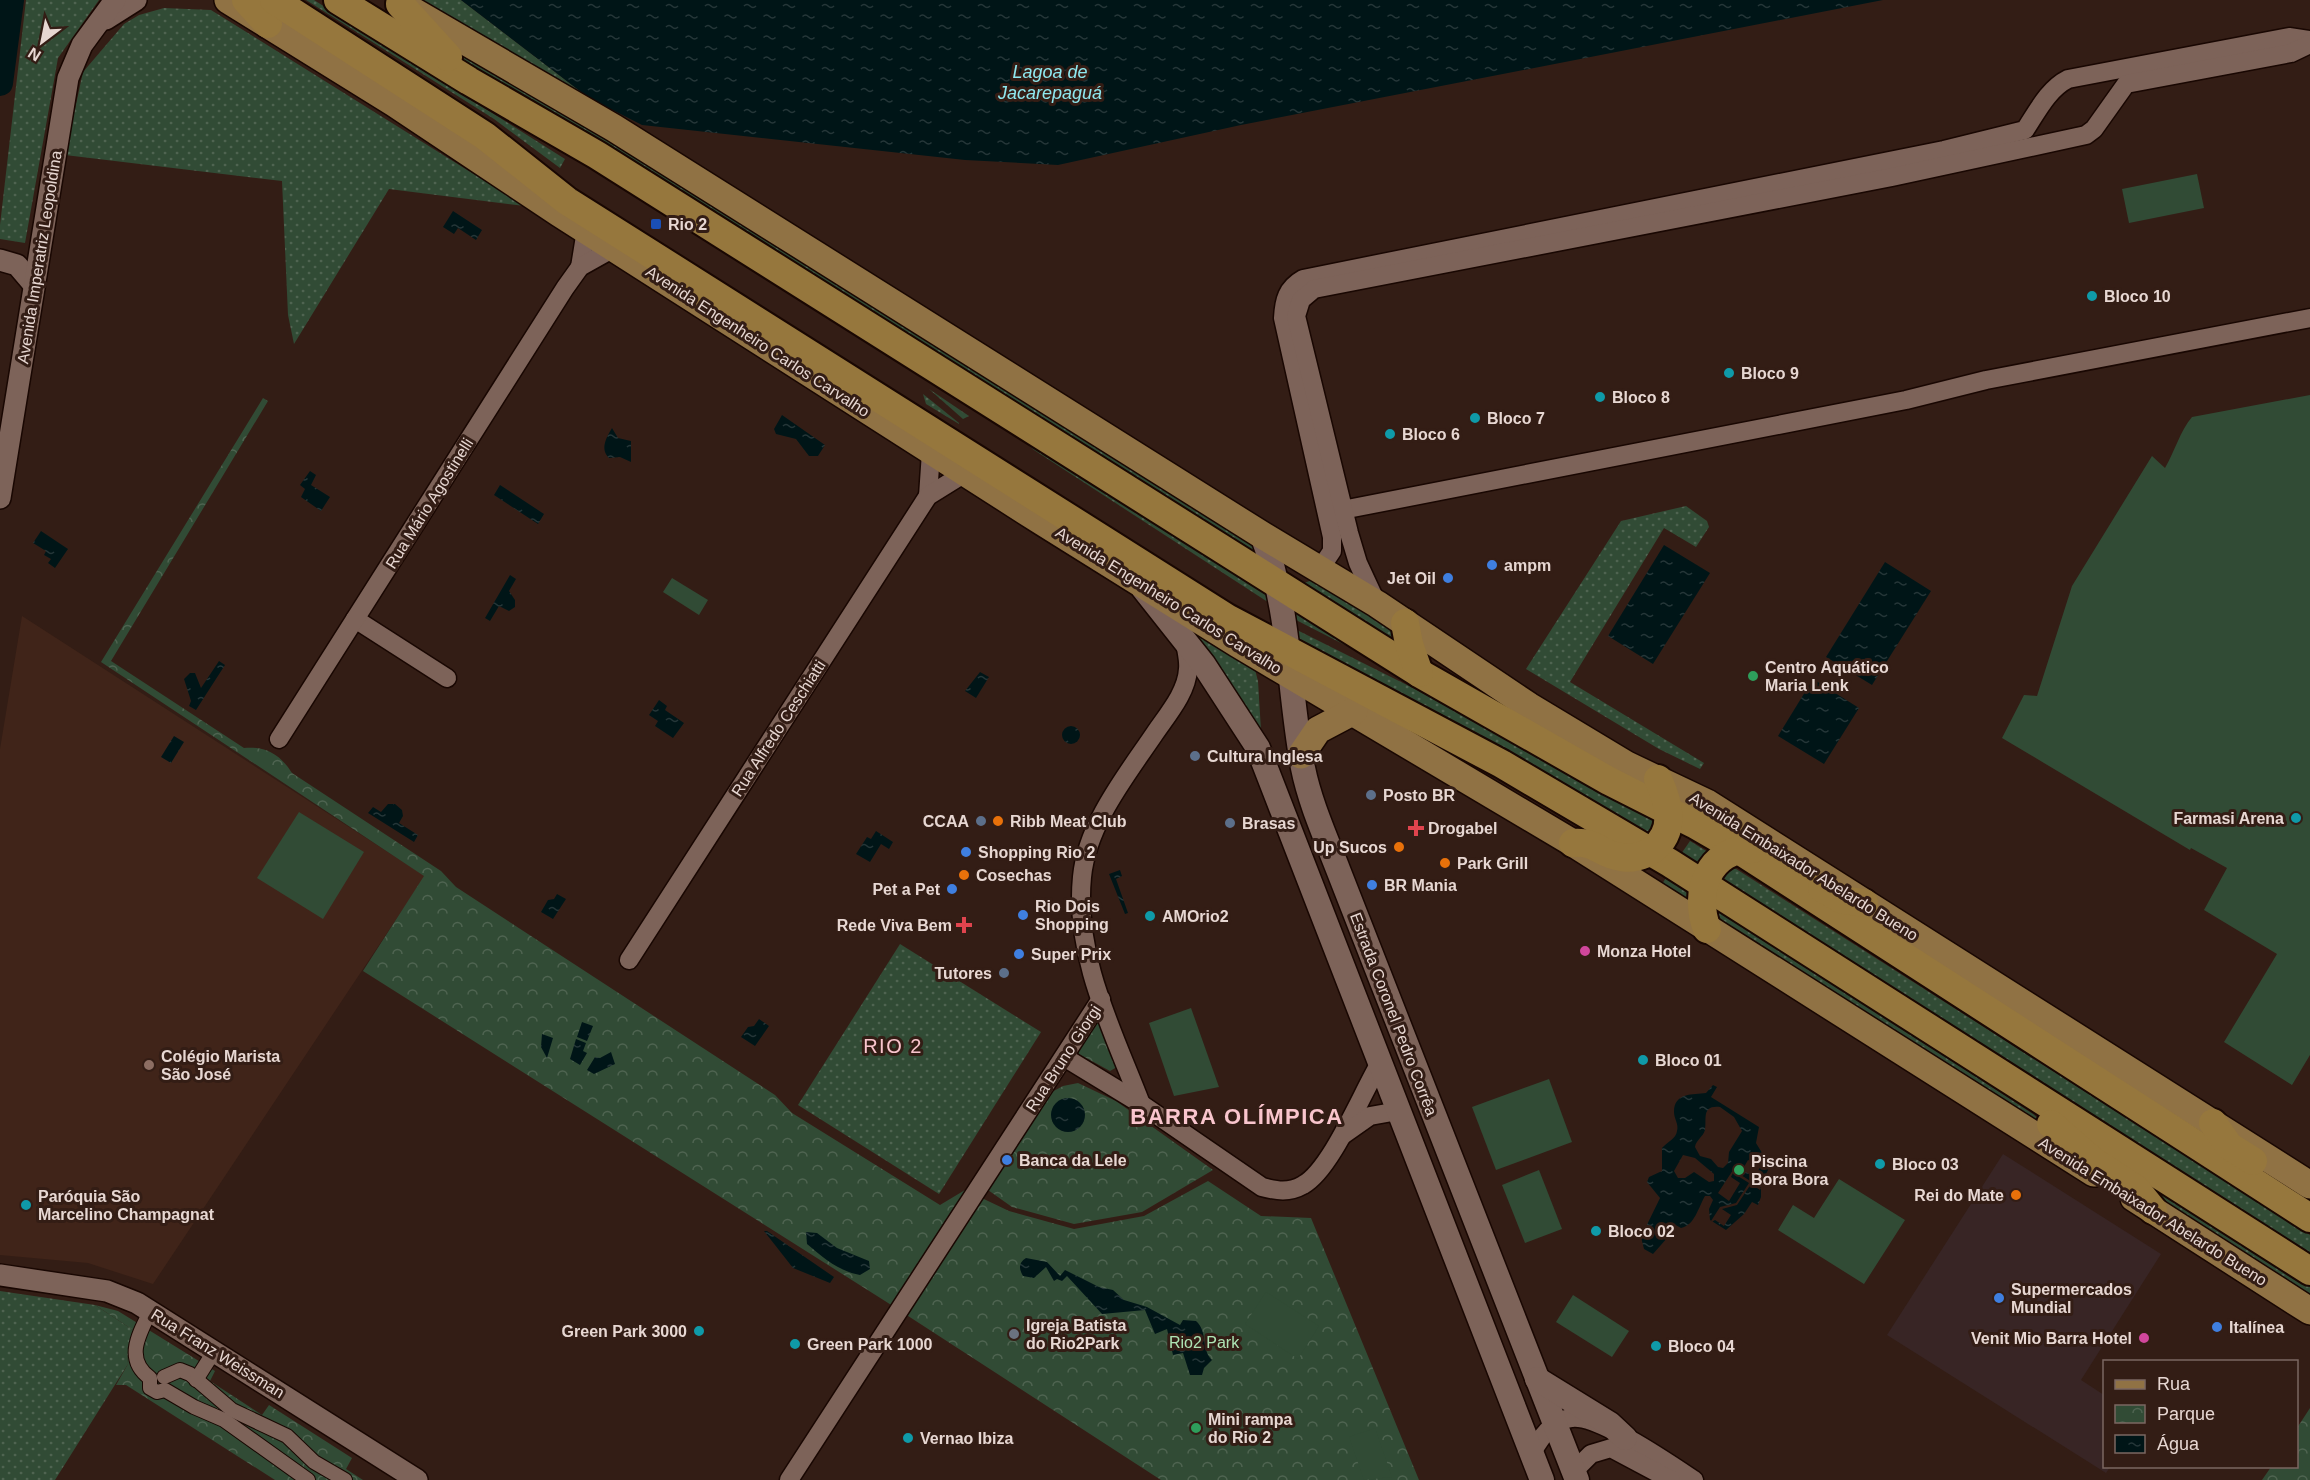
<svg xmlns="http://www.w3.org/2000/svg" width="2310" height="1480" font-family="Helvetica,sans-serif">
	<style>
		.commercial { fill: #382525 }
		.built { fill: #402419 }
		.grass { fill: url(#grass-dots) }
		.park { fill: url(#park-crowns) }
		.pitch { fill: #314b35 }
		.water { fill: url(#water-ripples); fill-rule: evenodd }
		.pier { fill: #331d15 }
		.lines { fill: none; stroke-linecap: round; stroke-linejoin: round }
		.river { stroke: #001517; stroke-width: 26 }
		.pedestrian-casing { stroke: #190702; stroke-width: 16 }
		.minor-casing { stroke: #190702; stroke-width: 21 }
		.tertiary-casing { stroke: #190702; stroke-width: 24 }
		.secondary-casing { stroke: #190702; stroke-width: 27 }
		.primary-casing { stroke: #190702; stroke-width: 30 }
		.trunk-casing { stroke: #190702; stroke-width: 32 }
		.pedestrian { stroke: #7d6359; stroke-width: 14 }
		.minor { stroke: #7d6359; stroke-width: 18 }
		.tertiary { stroke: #7d6359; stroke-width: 21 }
		.secondary { stroke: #7d6359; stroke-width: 24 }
		.primary { stroke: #907244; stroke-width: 27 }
		.trunk { stroke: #96773d; stroke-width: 28 }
		.transit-dot { fill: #1a4fb4; stroke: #331d15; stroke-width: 2 }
		.culture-dot { fill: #0f9aa8; stroke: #331d15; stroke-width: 2 }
		.shop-dot { fill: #3f7fe0; stroke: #331d15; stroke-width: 2 }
		.leisure-dot { fill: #2e9e5b; stroke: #331d15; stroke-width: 2 }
		.service-dot { fill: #5c6f8a; stroke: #331d15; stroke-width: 2 }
		.food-dot { fill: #e8710a; stroke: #331d15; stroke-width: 2 }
		.health-dot { fill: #e0444e; stroke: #331d15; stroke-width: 2 }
		.hotel-dot { fill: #d1479c; stroke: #331d15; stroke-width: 2 }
		.education-dot { fill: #8d6e63; stroke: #331d15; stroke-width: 2 }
		.worship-dot { fill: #6b7280; stroke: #331d15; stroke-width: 2 }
		.labels { text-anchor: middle; stroke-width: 6; stroke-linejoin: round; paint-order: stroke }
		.poi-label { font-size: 16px; font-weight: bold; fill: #e7d7d2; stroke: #331d15; text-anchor: start }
		.street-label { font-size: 16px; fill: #e7d7d2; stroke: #331d15 }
		.park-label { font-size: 16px; fill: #aee5b5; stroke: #331d15 }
		.water-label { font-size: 18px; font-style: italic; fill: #8fe8ef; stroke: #331d15 }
		.quarter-label { font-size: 20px; letter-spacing: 1.5px; fill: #f9c5cd; stroke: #331d15 }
		.district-label { font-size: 22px; font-weight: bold; letter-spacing: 1.5px; fill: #f9c5cd; stroke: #331d15 }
	</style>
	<defs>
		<pattern id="grass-dots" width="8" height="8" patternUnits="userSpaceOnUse" patternTransform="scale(1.5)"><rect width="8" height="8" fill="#314b35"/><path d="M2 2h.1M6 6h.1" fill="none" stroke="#4f6451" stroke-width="1.8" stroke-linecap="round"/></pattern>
		<pattern id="park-crowns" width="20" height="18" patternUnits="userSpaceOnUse" patternTransform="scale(1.5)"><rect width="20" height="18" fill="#314b35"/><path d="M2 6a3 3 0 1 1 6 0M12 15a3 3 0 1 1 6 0" fill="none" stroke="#4f6451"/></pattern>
		<pattern id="water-ripples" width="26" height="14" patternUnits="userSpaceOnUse" patternTransform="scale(1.5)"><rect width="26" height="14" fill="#001517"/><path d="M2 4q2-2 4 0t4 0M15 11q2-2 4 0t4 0" fill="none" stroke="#253638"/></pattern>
	</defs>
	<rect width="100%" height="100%" fill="#331d15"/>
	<polygon class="commercial" points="2003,1154 2161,1254 2081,1380 2104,1395 2104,1466 2110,1467 2106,1473 1887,1335"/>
	<polygon class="built" points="22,616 425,876 153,1284 88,1263 0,1255 0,749"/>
	<g class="grass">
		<polygon points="26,0 99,0 58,58 25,243 0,239 0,225"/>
		<polygon points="306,0 314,0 565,159 560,168 494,119"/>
		<polygon points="415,0 461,0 589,98 508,59"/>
		<polygon points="164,8 211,10 525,206 389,189 294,344 288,315 282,181 65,155 83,72 124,24 139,15"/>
		<polygon points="444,43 498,72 1232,524 1258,551 1260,558 486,81"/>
		<polygon points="929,389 969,416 963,419"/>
		<polygon points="923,394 959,423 959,424 926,404"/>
		<polygon points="997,418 1262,586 1274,606 1034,450"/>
		<polygon points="1686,506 1707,521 1709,527 1696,547 1664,528 1570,682 1704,763 1700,769 1659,749 1526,669 1621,521"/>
		<polygon points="1312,580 1395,628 1403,652 1294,587"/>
		<polygon points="1291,604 1388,667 1298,621 1294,618"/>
		<polygon points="1170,614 1254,666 1258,681 1262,747"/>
		<polygon points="1295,629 1413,688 1657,823 1651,836 1299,639"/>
		<polygon points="1690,841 1711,854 1702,867 1681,854"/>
		<polygon points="1733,867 2310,1235 2310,1257 1723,880 1720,878"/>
		<polygon points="1667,876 1691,890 1693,903 1659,889"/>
		<polygon points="1713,904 2033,1114 2072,1149 1717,919"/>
		<polygon points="900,944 1041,1032 939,1194 798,1105"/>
		<polygon points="2064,1127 2310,1283 2310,1301 2105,1163"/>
		<polygon points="0,1291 95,1305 133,1330 127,1350 128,1364 55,1480 0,1480"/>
	</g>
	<g class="park">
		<path d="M263 398 268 401 111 661 244 748C265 746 280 754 292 773L441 871 456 887 775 1095 792 1113 940 1205 965 1190 1009 1211 1074 1229 1144 1216 1208 1181 1261 1216 1311 1218 1419 1480H1161L885 1301 363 971 424 876 101 662Z"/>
		<polygon points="1098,1018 1117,1067 1110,1071 1079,1054 1077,1046"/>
		<polygon points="1078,1083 1116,1101 1213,1170 1142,1212 1074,1224 1012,1207 988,1190 1048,1094 1063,1086"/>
		<polygon points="95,1305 118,1311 215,1371 210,1381 262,1415 269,1405 352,1458 346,1469 363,1480 275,1480 126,1385 116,1385 128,1364 127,1350 133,1330"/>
		<polygon points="2310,1408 2310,1480 2262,1480 2271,1467 2296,1466 2297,1428"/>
	</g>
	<g class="pitch">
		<polygon points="2197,174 2204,208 2129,223 2122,189"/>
		<path d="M2310 395V1055L2292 1085 2224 1042 2277 954 2204 910 2227 868 2191 848 2190 850 2002 738 2024 695 2037 696 2072 586 2152 456 2165 468C2175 451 2180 431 2192 417Z"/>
		<polygon points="672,578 708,600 699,615 663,592"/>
		<polygon points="299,812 364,852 323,919 257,878"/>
		<polygon points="1191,1008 1219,1087 1174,1096 1149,1023"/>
		<polygon points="1549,1079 1572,1142 1496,1170 1472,1107"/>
		<polygon points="1539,1170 1562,1229 1525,1243 1502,1185"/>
		<polygon points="1839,1179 1905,1220 1864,1284 1778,1230 1793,1205 1814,1218"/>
		<polygon points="1266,1292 1319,1326 1298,1359 1245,1324"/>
		<polygon points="1573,1295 1629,1331 1612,1357 1556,1322"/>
		<polygon points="1375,1428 1392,1477 1364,1480 1349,1437"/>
	</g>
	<g class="water">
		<polygon points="461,0 1883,0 1241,125 1058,165 965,160 642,125 589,98"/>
		<polygon points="453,211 482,230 476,240 458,228 454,234 443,227"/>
		<polygon points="782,415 825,445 818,456 809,456 796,439 776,434 774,429"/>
		<path d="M612 428 618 438 631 441V462L620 457 609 458C600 449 606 438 612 428Z"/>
		<polygon points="310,471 316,475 311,485 330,497 321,511 301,497 305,489 300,485"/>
		<polygon points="500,485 544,514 538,524 494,495"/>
		<polygon points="41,531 68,549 55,568 48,563 51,559 44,555 46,551 33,543"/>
		<polygon points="1664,545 1710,573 1653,664 1608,636"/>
		<polygon points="1885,562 1931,591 1872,685 1826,657"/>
		<polygon points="510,575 516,579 509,591 515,600 515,607 509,611 499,606 490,621 485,618"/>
		<polygon points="219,661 225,665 196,710 189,706 191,701 184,679 190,673 195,673 201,688"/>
		<polygon points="980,672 989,677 976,698 965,691"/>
		<polygon points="1813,679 1859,708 1824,764 1778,736"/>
		<polygon points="659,700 667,706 665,710 684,723 673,738 655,726 658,721 649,715"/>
		<circle cx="1071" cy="735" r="9"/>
		<polygon points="174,736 184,742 171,763 161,757"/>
		<polygon points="388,804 395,804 402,810 403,816 399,823 418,835 414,842 368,813 373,807 381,812"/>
		<polygon points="876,831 893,842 889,849 881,844 870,862 856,854 867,837 871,839"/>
		<polygon points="1120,870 1122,876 1116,879 1128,913 1125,914 1109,874"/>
		<polygon points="557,894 566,899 553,919 541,912 548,900 554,899"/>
		<polygon points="759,1019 769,1026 755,1046 741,1037 748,1027 754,1026"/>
		<polygon points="582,1022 593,1026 587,1041 577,1037"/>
		<polygon points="542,1034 553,1038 547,1058 541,1047"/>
		<polygon points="576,1039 586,1043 583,1051 587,1053 580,1065 570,1059"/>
		<polygon points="611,1052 615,1064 594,1074 587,1070 595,1057 600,1058"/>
		<path d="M1713 1085 1717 1087 1711 1097 1759 1127 1756 1143 1770 1166 1761 1184V1197L1758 1205 1752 1202 1744 1214 1726 1230 1710 1220 1709 1209 1713 1200 1710 1196H1705C1698 1208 1695 1225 1681 1228L1672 1223 1668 1224V1237L1653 1254 1644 1249 1641 1237 1660 1198 1647 1182 1649 1177 1662 1171V1148C1667 1142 1676 1139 1677 1131 1679 1124 1674 1119 1674 1112 1674 1092 1693 1095 1706 1093ZM1720 1107 1734 1117 1742 1131 1729 1152 1728 1163 1723 1168 1718 1167 1711 1159 1700 1156 1695 1147C1696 1140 1703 1137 1705 1130 1707 1119 1701 1105 1720 1107ZM1683 1155 1695 1158 1714 1174V1181L1709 1182 1694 1172 1685 1178H1678L1674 1171Z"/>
		<circle cx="1068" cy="1115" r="17"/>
		<polygon points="764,1231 767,1231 834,1277 830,1283 793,1268"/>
		<path d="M806 1232 817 1233 837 1248 869 1261 870 1269 860 1275C838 1271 824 1258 807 1244Z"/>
		<path d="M1026 1258 1047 1262 1060 1276 1065 1270 1099 1287 1113 1290 1124 1300 1147 1307 1180 1325 1183 1320 1196 1321C1208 1331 1201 1350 1212 1360L1204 1368 1202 1375H1190L1183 1353 1173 1355 1167 1329 1155 1334 1145 1310 1102 1314 1067 1276 1062 1281 1057 1279 1054 1281 1046 1267 1034 1278 1023 1276C1019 1269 1018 1263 1026 1258Z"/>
	</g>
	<polygon class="pier" points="1748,1160 1761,1166 1754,1177 1744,1171 1741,1175 1761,1188 1760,1190 1751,1184 1737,1205 1722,1209 1731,1215 1724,1226 1715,1220 1712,1222 1711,1221 1720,1207 1736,1203 1749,1183 1733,1173 1731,1177 1740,1183 1729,1201 1718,1193 1733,1170 1740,1174"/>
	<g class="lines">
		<polyline class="river" points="0,83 11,0"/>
		<defs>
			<g id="pedestrian">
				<path d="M151 1310C139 1334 124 1359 150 1378V1388L157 1392 165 1390 194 1407 224 1420 308 1480"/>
				<polyline points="164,1377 180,1370 190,1374 232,1410 287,1436 314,1462 345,1480"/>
				<polyline points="196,1380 215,1350"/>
			</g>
			<g id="minor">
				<polyline points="580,267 586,230"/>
				<polyline points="928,496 931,452"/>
				<polyline points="1332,512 1906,400 1986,380 2310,318"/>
				<path d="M1320 569 1332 551V537L1283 318C1284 300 1287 288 1303 279L1944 150 2025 130C2037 112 2048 89 2068 79L2289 37 2310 40"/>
				<polyline points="1377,604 1358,563 1349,533 1296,316 1301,300 1314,289 1892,177 2086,135 2094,129 2126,84 2291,53 2310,44"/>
				<polyline points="355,619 447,678"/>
				<polyline points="279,739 565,288 580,267 614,248"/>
				<polyline points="629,960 928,496 965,473"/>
				<path d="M1064 1057 1141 1104 1262 1187C1277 1191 1289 1193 1303 1185 1331 1170 1362 1093 1380 1063"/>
				<path d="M1141 1104C1113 1031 1074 957 1082 877 1087 824 1126 776 1155 733 1168 714 1187 692 1188 669 1189 660 1186 650 1185 642"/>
				<polyline points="1343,1135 1370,1116 1398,1111"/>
				<path d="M1532 1453C1540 1438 1553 1419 1572 1418 1599 1415 1670 1464 1694 1480"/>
				<polyline points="1574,1471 1591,1454 1611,1448 1671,1480"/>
				<polyline points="789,1480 1101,999"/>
			</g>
			<g id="tertiary">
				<polyline points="106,19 136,0"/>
				<polyline points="0,260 17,265 34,285"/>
				<polyline points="0,498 68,78 82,45 115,0"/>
				<polyline points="0,1275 107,1291 137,1303 417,1480"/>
			</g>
			<g id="secondary">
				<path d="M1262 535C1291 610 1288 690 1303 768 1310 803 1326 838 1339 872L1577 1480"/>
				<polyline points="1143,588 1204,665 1258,748 1542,1480"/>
				<polyline points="1537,1379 1610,1424 1625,1438"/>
			</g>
			<g id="primary">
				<polyline points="228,0 394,103 559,213 1044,523 1238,644 1573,843 2094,1173"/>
				<polyline points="408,8 614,128 1262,535 1377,604 1529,706 1627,765 1707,803 2310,1185"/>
				<polyline points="1301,755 1318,730 1354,711"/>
				<polyline points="2134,1198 2310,1311"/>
			</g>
			<g id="trunk">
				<polyline points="246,0 268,24"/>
				<polyline points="274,0 485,136 567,201 1227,618 1502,764 1670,863 2310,1271"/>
				<polyline points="338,0 469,81 597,155 1419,673 1609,781 1694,824 1739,850 2310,1218"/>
				<polyline points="400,4 448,57"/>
				<polyline points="1405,623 1409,644 1419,673"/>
				<path d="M1573 843C1596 841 1601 855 1621 857 1631 859 1643 856 1652 850 1677 831 1669 803 1658 779"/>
				<polyline points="1822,888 1843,900 1864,903"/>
				<path d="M1707 929C1693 893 1708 848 1753 849"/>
				<polyline points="2213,1123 2229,1146 2253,1161"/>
				<polyline points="2051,1124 2093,1161 2136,1189 2153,1210"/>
			</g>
		</defs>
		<use href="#pedestrian" class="pedestrian-casing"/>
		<use href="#minor" class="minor-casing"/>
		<use href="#tertiary" class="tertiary-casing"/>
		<use href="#secondary" class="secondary-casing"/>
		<use href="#primary" class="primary-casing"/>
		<use href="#trunk" class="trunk-casing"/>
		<use href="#pedestrian" class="pedestrian"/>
		<use href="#minor" class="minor"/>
		<use href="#tertiary" class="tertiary"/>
		<use href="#secondary" class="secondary"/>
		<use href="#primary" class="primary"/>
		<use href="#trunk" class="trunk"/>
	</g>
	<rect class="transit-dot" x="650" y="218" width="12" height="12" rx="3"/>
	<g class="culture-dot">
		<circle cx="2092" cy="296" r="6"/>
		<circle cx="1729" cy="373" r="6"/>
		<circle cx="1600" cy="397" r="6"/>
		<circle cx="1475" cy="418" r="6"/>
		<circle cx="1390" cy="434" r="6"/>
		<circle cx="2296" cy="818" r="6"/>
		<circle cx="1150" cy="916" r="6"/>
		<circle cx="1643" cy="1060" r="6"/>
		<circle cx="1880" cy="1164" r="6"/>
		<circle cx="26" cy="1205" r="6"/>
		<circle cx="1596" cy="1231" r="6"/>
		<circle cx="699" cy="1331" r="6"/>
		<circle cx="795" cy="1344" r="6"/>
		<circle cx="1656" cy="1346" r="6"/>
		<circle cx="908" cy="1438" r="6"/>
	</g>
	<g class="shop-dot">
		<circle cx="1492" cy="565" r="6"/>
		<circle cx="1448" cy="578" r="6"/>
		<circle cx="966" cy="852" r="6"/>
		<circle cx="1372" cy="885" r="6"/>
		<circle cx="952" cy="889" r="6"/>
		<circle cx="1023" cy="915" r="6"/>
		<circle cx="1019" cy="954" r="6"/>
		<circle cx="1007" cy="1160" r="6"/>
		<circle cx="1999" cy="1298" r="6"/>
		<circle cx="2217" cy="1327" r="6"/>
	</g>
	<g class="leisure-dot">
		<circle cx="1753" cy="676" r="6"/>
		<circle cx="1739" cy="1170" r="6"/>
		<circle cx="1196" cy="1428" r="6"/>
	</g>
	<g class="service-dot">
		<circle cx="1195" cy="756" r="6"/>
		<circle cx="1371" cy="795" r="6"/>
		<circle cx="981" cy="821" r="6"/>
		<circle cx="1230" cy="823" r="6"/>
		<circle cx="1004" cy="973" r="6"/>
	</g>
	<g class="food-dot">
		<circle cx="998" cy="821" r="6"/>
		<circle cx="1399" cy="847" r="6"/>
		<circle cx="1445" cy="863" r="6"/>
		<circle cx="964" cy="875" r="6"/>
		<circle cx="2016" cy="1195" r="6"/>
	</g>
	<g class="health-dot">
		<path d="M1413 819h6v6h6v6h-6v6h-6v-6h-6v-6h6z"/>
		<path d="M961 916h6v6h6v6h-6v6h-6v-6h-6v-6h6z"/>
	</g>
	<g class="hotel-dot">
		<circle cx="1585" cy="951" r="6"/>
		<circle cx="2144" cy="1338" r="6"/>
	</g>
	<circle class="education-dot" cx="149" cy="1065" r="6"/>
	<circle class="worship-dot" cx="1014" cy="1334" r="6"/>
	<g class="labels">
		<g class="poi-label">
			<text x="668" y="230">Rio 2</text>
			<text x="2104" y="302">Bloco 10</text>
			<text x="1741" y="379">Bloco 9</text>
			<text x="1612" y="403">Bloco 8</text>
			<text x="1487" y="424">Bloco 7</text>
			<text x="1402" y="440">Bloco 6</text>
			<text x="1504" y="571">ampm</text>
			<text x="1436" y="584" text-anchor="end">Jet Oil</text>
			<text x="1765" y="673">Centro Aquático<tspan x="1765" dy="18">Maria Lenk</tspan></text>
			<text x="1207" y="762">Cultura Inglesa</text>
			<text x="1383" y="801">Posto BR</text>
			<text x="2284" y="824" text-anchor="end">Farmasi Arena</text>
			<text x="969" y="827" text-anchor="end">CCAA</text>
			<text x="1010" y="827">Ribb Meat Club</text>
			<text x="1242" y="829">Brasas</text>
			<text x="1428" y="834">Drogabel</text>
			<text x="1387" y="853" text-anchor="end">Up Sucos</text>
			<text x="978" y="858">Shopping Rio 2</text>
			<text x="1457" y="869">Park Grill</text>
			<text x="976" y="881">Cosechas</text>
			<text x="1384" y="891">BR Mania</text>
			<text x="940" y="895" text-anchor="end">Pet a Pet</text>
			<text x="1035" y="912">Rio Dois<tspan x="1035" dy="18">Shopping</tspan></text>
			<text x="1162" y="922">AMOrio2</text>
			<text x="952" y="931" text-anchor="end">Rede Viva Bem</text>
			<text x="1597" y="957">Monza Hotel</text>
			<text x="1031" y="960">Super Prix</text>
			<text x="992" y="979" text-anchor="end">Tutores</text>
			<text x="161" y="1062">Colégio Marista<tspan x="161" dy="18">São José</tspan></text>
			<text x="1655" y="1066">Bloco 01</text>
			<text x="1019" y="1166">Banca da Lele</text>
			<text x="1751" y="1167">Piscina<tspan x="1751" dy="18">Bora Bora</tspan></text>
			<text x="1892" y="1170">Bloco 03</text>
			<text x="2004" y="1201" text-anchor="end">Rei do Mate</text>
			<text x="38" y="1202">Paróquia São<tspan x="38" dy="18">Marcelino Champagnat</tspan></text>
			<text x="1608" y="1237">Bloco 02</text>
			<text x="2011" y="1295">Supermercados<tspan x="2011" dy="18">Mundial</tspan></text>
			<text x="1026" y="1331">Igreja Batista<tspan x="1026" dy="18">do Rio2Park</tspan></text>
			<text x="2229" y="1333">Italínea</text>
			<text x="687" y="1337" text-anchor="end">Green Park 3000</text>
			<text x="2132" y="1344" text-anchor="end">Venit Mio Barra Hotel</text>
			<text x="807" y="1350">Green Park 1000</text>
			<text x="1668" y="1352">Bloco 04</text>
			<text x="1208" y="1425">Mini rampa<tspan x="1208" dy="18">do Rio 2</tspan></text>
			<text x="920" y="1444">Vernao Ibiza</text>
		</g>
		<g class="street-label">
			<text transform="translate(39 257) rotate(-81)" y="6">Avenida Imperatriz Leopoldina</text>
			<text transform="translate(758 341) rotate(33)" y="6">Avenida Engenheiro Carlos Carvalho</text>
			<text transform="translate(429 503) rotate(-58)" y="6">Rua Mário Agostinelli</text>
			<text transform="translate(1169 600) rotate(32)" y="6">Avenida Engenheiro Carlos Carvalho</text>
			<text transform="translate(778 728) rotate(-57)" y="6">Rua Alfredo Ceschiatti</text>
			<text transform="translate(1804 866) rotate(32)" y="6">Avenida Embaixador Abelardo Bueno</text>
			<text transform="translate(1394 1014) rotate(69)" y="6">Estrada Coronel Pedro Corrêa</text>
			<text transform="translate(1063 1058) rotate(-57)" y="6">Rua Bruno Giorgi</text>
			<text transform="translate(2153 1211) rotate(32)" y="6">Avenida Embaixador Abelardo Bueno</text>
			<text transform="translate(218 1353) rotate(32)" y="6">Rua Franz Weissman</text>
		</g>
		<g class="park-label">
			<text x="1204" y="1348">Rio2 Park</text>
		</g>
		<g class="water-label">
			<text x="1050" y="78">Lagoa de<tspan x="1050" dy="21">Jacarepaguá</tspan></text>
		</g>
		<g class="quarter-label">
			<text x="893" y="1053">RIO 2</text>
		</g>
		<g class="district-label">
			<text x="1237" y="1124">BARRA OLÍMPICA</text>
		</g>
	</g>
	<rect x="2103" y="1360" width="195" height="108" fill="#331d15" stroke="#7b6761" stroke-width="1.5"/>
	<rect x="2115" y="1380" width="30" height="9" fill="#907244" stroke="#7b6761" stroke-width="1.5"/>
	<text x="2157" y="1390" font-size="18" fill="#e7d7d2">Rua</text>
	<rect x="2115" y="1405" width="30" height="18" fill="url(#park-crowns)" stroke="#7b6761" stroke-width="1.5"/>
	<text x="2157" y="1420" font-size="18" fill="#e7d7d2">Parque</text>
	<rect x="2115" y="1435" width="30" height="18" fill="url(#water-ripples)" stroke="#7b6761" stroke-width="1.5"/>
	<text x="2157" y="1450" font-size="18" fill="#e7d7d2">Água</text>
	<g transform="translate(42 42) rotate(212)" stroke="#331d15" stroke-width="4.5" paint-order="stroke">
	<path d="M0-4.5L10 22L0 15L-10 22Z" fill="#e7d7d2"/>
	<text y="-9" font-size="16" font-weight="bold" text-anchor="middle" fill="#e7d7d2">N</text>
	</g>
</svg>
